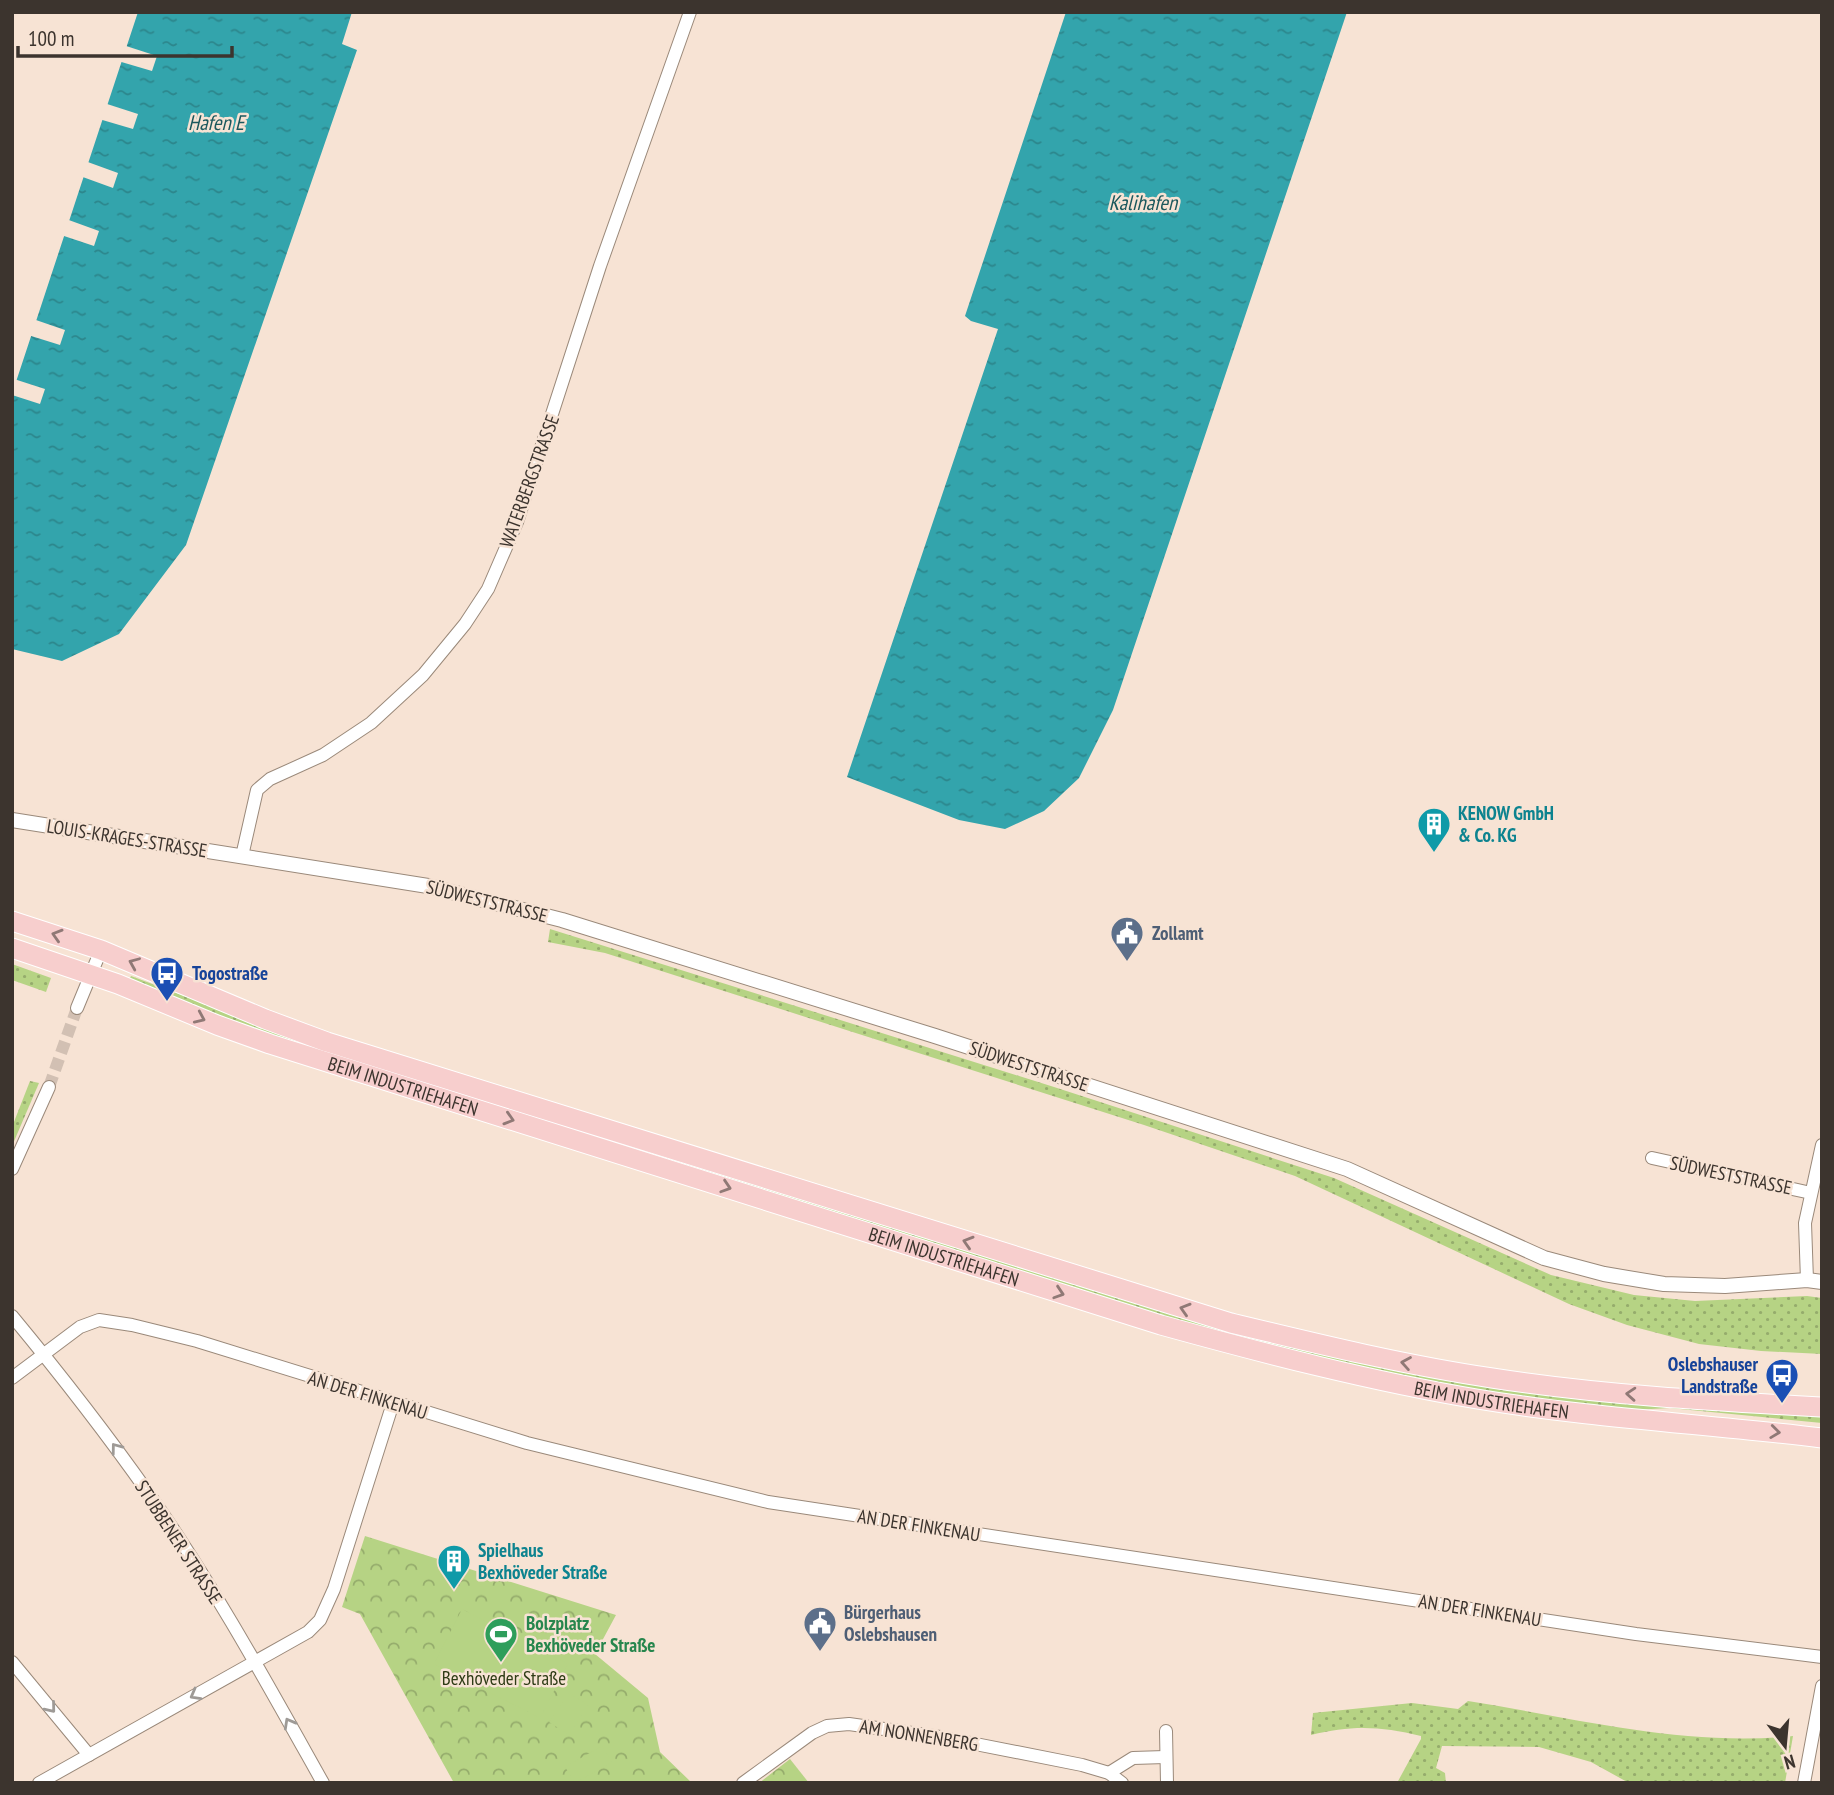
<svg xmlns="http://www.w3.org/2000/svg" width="1834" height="1795" font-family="'PT Sans Narrow',sans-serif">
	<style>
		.grass { fill: url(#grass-dots) }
		.park { fill: url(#park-crowns) }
		.garden { fill: #b6d384 }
		.water { fill: url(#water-ripples) }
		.pier { fill: #f7e3d4 }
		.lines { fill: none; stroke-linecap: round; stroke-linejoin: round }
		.minor-tunnel { stroke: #d2c0b3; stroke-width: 12; stroke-dasharray: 12 6; stroke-linecap: butt }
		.minor-casing { stroke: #9a897a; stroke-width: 14 }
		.tertiary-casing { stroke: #9a897a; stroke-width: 16 }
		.primary-casing { stroke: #fff; stroke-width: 21 }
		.minor { stroke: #fff; stroke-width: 12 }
		.tertiary { stroke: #fff; stroke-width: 14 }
		.primary { stroke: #f7cecd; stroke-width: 19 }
		.oneway { stroke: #907976 }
		.oneway2 { stroke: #9e9a96 }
		.labels { text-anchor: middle; stroke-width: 5; stroke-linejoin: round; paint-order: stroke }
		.street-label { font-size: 19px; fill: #3c342e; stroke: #f7e3d4 }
		.culture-label { font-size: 19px; font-weight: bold; fill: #0d838f; stroke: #f7e3d4; text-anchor: start }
		.service-label { font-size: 19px; font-weight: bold; fill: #4e5e75; stroke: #f7e3d4; text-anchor: start }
		.transit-label { font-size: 19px; font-weight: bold; fill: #164399; stroke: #f7e3d4; text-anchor: start }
		.leisure-label { font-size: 19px; font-weight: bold; fill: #27864d; stroke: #f7e3d4; text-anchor: start }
		.park-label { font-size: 19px; fill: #2e3b15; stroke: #f7e3d4 }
		.water-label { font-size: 21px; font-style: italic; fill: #1b585d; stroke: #f7e3d4 }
	</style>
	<defs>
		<pattern id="grass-dots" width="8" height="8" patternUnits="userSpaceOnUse" patternTransform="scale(1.75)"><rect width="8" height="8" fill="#b6d384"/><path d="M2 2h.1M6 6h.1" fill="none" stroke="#95ac6c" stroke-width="1.8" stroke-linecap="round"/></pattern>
		<pattern id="park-crowns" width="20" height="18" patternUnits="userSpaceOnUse" patternTransform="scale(1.75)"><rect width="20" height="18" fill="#b6d384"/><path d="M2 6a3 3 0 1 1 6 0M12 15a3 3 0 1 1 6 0" fill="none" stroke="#95ac6c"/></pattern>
		<pattern id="water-ripples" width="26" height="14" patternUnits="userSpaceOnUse" patternTransform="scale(1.75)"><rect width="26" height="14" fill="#33a4ac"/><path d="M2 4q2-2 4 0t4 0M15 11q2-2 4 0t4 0" fill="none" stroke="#2c868c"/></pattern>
	</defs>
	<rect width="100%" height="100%" fill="#f7e3d4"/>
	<g class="grass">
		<polygon points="550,929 1054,1087 1334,1178 1551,1275 1634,1295 1695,1301 1807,1296 1822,1298 1822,1354 1761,1351 1699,1344 1627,1325 1569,1304 1295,1176 1144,1125 605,953 548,942"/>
		<polygon points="12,964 51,978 46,992 12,980"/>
		<polygon points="131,976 246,1019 1311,1351 1822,1414 1822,1423 1670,1408 1632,1410 1493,1393 1381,1373 1267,1347 1140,1310 280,1040 129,980"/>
		<polygon points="30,1081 39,1083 12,1146 12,1127"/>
		<path d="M1468 1701C1575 1718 1684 1747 1793 1736L1785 1783H1629L1591 1762 1539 1747 1442 1746 1436 1768 1445 1773 1446 1783H1397L1421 1739V1736C1381 1726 1351 1725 1311 1735L1313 1713 1412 1703 1458 1709Z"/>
	</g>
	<g class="park">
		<polygon points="365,1536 616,1615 595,1654 648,1698 660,1752 692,1783 454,1783 360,1614 342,1607"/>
		<polygon points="790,1759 809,1783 759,1783"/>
	</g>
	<g class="garden">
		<polygon points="462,1609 568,1664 540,1718 434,1664"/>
		<polygon points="569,1693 588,1705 569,1735 549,1722"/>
		<polygon points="602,1746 612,1762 575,1783 565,1767"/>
	</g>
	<g class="water">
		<polygon points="138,12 352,12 342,44 357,50 186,545 119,634 62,661 12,649 12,394"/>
		<polygon points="1066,12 1347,12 1113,710 1079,778 1044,811 1005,829 959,820 847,777 998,329 971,321 965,316"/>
	</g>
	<g class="pier">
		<polygon points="123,45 157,56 152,71 118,61"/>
		<polygon points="104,103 138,114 133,129 99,119"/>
		<polygon points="85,161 118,173 113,188 80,176"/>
		<polygon points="66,219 99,231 94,246 61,235"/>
		<polygon points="33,319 65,330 60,345 28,335"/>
		<polygon points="14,379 45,389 40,404 12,395"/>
	</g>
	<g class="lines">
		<polyline class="minor-tunnel" points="49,1087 77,1008"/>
		<defs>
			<g id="minor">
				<polyline points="242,856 257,790 270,779 323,755 371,723 423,675 465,624 488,589 517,522 600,266 690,12"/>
				<polyline points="77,1008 101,950"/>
				<polyline points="1652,1158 1811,1193"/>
				<polyline points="12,1169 49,1087"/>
				<polyline points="1807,1280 1805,1223 1822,1145"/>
				<path d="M12 1316C60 1374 106 1433 149 1494 214 1586 268 1685 323 1783"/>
				<polyline points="12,1378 80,1327 99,1320 132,1325 197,1341 527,1443 768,1502 1636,1634 1822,1657"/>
				<polyline points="12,1662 89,1755"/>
				<polyline points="1166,1731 1167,1783"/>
				<polyline points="1109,1773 1133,1758 1165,1757"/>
				<polyline points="39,1783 308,1632 320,1620 334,1589 393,1403"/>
				<polyline points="743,1783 812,1733 827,1726 849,1724 940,1737 1082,1765 1109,1773 1122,1783"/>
				<polyline points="1804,1783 1822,1686"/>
			</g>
			<polyline id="tertiary" points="12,820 428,886 562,920 935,1036 1347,1169 1544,1258 1604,1274 1664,1284 1725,1286 1807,1280 1822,1282"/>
			<g id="primary">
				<path d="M12 921 101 950 265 1019 327 1042 1231 1323C1318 1344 1404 1365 1492 1378 1601 1395 1712 1401 1822 1407"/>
				<path id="s1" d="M12 948 118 984 217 1025 270 1044 1161 1325C1266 1354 1370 1381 1477 1399 1591 1418 1707 1424 1822 1438"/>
			</g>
		</defs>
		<use href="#minor" class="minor-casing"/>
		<use href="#tertiary" class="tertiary-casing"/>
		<use href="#primary" class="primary-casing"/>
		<use href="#minor" class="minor"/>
		<use href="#tertiary" class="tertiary"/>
		<use href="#primary" class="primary"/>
	</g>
	<defs><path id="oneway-chevron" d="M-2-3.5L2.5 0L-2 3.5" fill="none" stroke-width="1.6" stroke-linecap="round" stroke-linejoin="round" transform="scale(1.75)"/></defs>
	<g class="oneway">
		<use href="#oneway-chevron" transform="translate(57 935) rotate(-163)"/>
		<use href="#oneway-chevron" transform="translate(134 963) rotate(-157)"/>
		<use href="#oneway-chevron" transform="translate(200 1018) rotate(24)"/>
		<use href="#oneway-chevron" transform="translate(509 1119) rotate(17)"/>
		<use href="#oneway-chevron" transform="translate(726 1187) rotate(18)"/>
		<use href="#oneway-chevron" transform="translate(968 1242) rotate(-163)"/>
		<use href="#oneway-chevron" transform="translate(1059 1293) rotate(18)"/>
		<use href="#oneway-chevron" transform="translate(1185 1309) rotate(-163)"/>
		<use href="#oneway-chevron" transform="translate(1406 1363) rotate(-170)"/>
		<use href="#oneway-chevron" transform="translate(1631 1394) rotate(-176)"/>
		<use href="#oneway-chevron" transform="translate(1775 1432) rotate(7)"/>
	</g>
	<g class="oneway2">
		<use href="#oneway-chevron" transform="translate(116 1448) rotate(-127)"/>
		<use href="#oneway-chevron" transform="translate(195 1695) rotate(151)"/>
		<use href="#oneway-chevron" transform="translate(51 1708) rotate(51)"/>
		<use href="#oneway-chevron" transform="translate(289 1723) rotate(-119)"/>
	</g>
	<defs>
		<symbol id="building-pin" viewBox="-11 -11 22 30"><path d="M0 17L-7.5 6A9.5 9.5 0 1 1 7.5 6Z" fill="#0f9aa8" stroke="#f7e3d4"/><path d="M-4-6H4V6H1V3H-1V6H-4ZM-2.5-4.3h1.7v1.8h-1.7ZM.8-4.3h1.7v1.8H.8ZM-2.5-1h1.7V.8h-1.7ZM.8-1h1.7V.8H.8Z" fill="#fff"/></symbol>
		<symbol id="civic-pin" viewBox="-11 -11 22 30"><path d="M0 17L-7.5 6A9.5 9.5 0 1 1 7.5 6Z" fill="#5c6f8a" stroke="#f7e3d4"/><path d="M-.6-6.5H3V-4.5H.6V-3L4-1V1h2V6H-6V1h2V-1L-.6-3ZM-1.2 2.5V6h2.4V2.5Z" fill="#fff"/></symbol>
		<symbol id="bus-pin" viewBox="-11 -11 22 30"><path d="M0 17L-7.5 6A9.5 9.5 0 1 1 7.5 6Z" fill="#1a4fb4" stroke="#f7e3d4"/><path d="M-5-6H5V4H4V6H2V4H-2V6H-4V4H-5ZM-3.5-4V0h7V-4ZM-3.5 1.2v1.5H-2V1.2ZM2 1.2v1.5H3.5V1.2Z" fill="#fff"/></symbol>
		<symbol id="stadium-pin" viewBox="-11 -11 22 30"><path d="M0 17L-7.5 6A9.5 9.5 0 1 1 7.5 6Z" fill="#2e9e5b" stroke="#f7e3d4"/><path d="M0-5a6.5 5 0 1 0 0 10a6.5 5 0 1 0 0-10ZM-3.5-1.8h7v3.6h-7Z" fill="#fff"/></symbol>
	</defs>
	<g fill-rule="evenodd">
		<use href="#building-pin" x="1415" y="805" width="38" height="52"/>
		<use href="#civic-pin" x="1108" y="914" width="38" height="52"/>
		<use href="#bus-pin" x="148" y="954" width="38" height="52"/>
		<use href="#bus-pin" x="1763" y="1356" width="38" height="52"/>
		<use href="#building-pin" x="435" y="1542" width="38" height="52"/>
		<use href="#civic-pin" x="801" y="1604" width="38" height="52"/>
		<use href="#stadium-pin" x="482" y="1615" width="38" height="52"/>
	</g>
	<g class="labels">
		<g class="street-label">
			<text transform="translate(529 481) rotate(-70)" y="7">WATERBERGSTRASSE</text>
			<text transform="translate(127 838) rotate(9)" y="7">LOUIS-KRAGES-STRASSE</text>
			<text transform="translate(487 901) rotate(14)" y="7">SÜDWESTSTRASSE</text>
			<text transform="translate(1029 1066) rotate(18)" y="7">SÜDWESTSTRASSE</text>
			<text dy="7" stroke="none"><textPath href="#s1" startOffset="415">BEIM INDUSTRIEHAFEN</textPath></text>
			<text transform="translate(1731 1175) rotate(12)" y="7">SÜDWESTSTRASSE</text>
			<text dy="7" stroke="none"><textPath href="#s1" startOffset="982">BEIM INDUSTRIEHAFEN</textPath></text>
			<text transform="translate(368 1395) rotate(17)" y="7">AN DER FINKENAU</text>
			<text dy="7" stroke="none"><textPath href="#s1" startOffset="1549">BEIM INDUSTRIEHAFEN</textPath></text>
			<text transform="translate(919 1525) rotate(9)" y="7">AN DER FINKENAU</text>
			<text transform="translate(179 1542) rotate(57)" y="7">STUBBENER STRASSE</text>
			<text transform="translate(1480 1610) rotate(9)" y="7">AN DER FINKENAU</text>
			<text transform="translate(919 1735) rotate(9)" y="7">AM NONNENBERG</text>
		</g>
		<g class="culture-label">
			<text x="1458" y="820">KENOW GmbH<tspan x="1458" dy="22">&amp; Co. KG</tspan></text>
			<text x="478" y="1557">Spielhaus<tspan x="478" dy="22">Bexhöveder Straße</tspan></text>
		</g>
		<g class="service-label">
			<text x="1152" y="940">Zollamt</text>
			<text x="844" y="1619">Bürgerhaus<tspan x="844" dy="22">Oslebshausen</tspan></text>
		</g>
		<g class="transit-label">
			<text x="192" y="980">Togostraße</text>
			<text x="1758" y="1371" text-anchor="end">Oslebshauser<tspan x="1758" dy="22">Landstraße</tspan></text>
		</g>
		<g class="leisure-label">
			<text x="526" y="1630">Bolzplatz<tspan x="526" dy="22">Bexhöveder Straße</tspan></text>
		</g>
		<g class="park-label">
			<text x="504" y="1685">Bexhöveder Straße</text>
		</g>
		<g class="water-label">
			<text x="216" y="130">Hafen E</text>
			<text x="1143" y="210">Kalihafen</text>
		</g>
	</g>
	<rect width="1834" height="1795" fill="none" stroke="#3c342e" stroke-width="28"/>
	<g transform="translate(1785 1746) rotate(164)" stroke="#f7e3d4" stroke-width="5" paint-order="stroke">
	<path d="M0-5L12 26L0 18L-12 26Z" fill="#3c342e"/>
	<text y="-10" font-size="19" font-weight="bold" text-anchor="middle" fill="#3c342e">N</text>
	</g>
	<path d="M18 46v10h214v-10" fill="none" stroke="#3c342e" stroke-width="3.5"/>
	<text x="28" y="46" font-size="21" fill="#3c342e" stroke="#f7e3d4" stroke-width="5" paint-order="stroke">100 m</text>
</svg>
